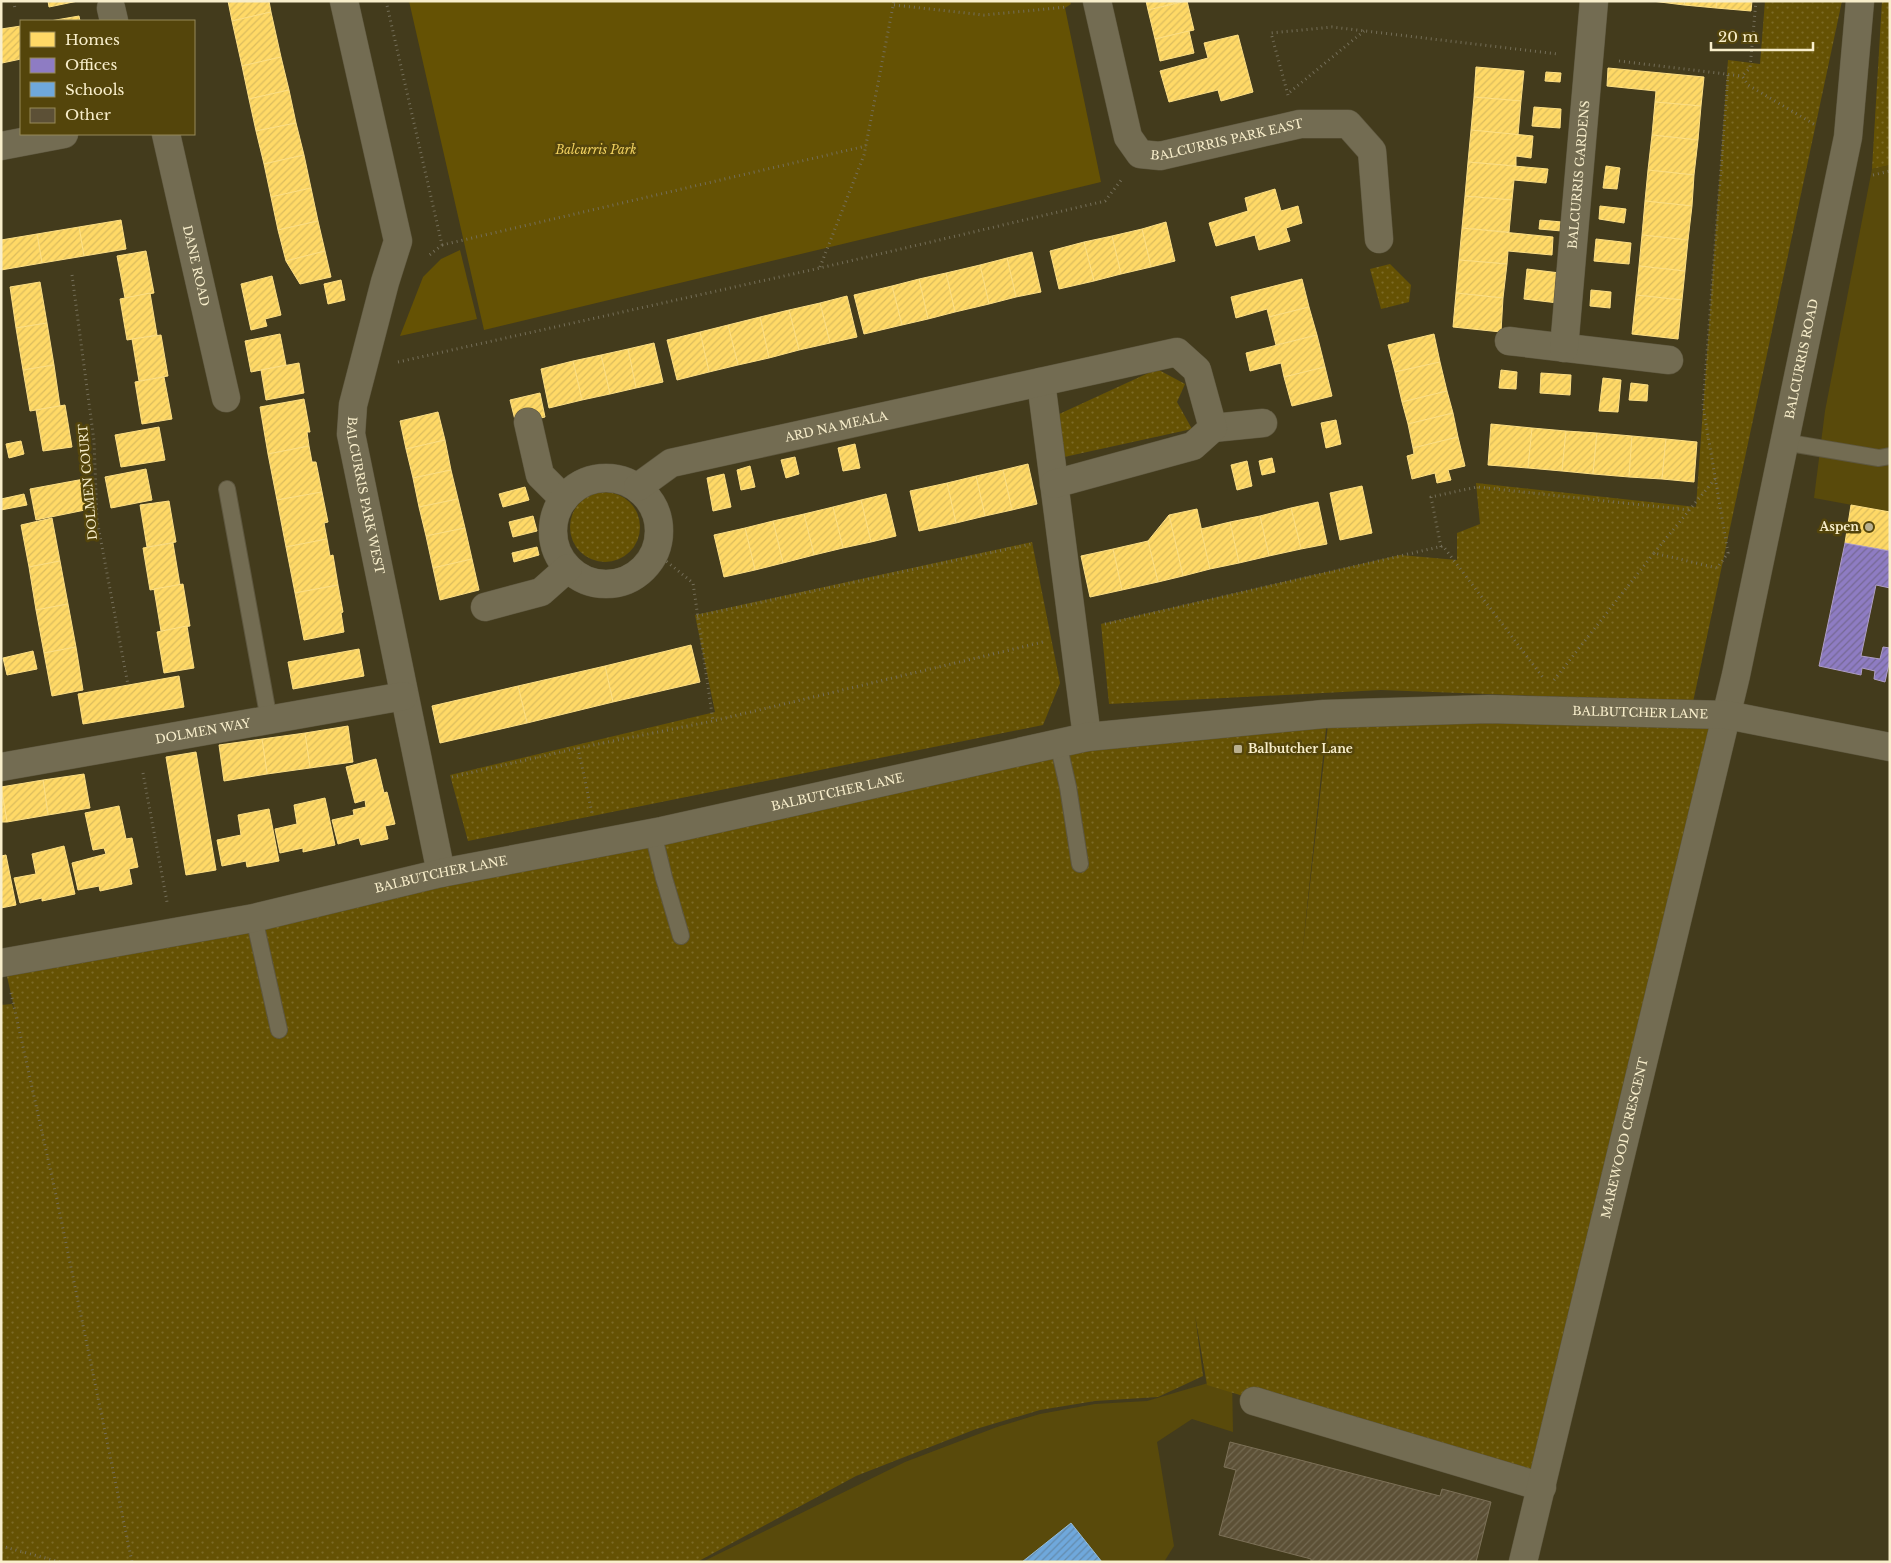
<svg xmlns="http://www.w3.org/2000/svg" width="1891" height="1563" font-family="'Libre Baskerville',serif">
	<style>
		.built { fill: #594a0b }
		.grass { fill: url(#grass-dots) }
		.green { fill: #655204 }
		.homes { fill: url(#homes-hatch); stroke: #fddf84 }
		.offices { fill: url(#offices-hatch); stroke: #ae9ec5 }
		.schools { fill: url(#schools-hatch); stroke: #98bdd7 }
		.building { fill: url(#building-hatch); stroke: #7c7057 }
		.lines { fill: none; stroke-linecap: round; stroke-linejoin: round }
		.service-casing { stroke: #5e573f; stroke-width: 18 }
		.minor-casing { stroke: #5e573f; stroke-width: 29 }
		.tertiary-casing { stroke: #5e573f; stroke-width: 29 }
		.path { stroke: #746e58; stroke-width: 3; stroke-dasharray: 1 4; stroke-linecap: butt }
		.service { stroke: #736c52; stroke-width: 16 }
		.minor { stroke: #736c52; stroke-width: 28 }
		.tertiary { stroke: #736c52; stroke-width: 28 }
		.poi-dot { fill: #b9af8e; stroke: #54450b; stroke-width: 2 }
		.labels { text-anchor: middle; stroke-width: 5; stroke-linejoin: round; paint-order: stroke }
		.street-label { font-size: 12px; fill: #f8eecb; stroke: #54450b }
		.park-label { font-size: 12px; font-style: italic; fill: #f0d05f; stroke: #54450b }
		.poi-label { font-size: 12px; font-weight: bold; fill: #f8eecb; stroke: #54450b; text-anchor: end }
	</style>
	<defs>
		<pattern id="grass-dots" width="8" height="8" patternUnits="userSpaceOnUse" patternTransform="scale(1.25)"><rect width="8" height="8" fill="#655204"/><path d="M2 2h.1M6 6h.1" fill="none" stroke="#7c6b27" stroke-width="1.8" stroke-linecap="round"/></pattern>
		<pattern id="homes-hatch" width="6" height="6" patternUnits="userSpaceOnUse" patternTransform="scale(1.25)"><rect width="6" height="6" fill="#ffd966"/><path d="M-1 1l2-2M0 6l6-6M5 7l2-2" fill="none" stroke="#dbbc5e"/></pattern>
		<pattern id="offices-hatch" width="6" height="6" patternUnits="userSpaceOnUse" patternTransform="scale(1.25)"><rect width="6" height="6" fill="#8e7cc3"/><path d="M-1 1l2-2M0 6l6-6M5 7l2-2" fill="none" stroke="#766994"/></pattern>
		<pattern id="schools-hatch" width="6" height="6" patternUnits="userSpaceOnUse" patternTransform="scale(1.25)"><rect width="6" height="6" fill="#6fa8dc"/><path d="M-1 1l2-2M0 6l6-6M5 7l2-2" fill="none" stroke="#648bac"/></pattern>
		<pattern id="building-hatch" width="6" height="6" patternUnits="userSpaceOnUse" patternTransform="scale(1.25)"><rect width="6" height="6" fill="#5c5036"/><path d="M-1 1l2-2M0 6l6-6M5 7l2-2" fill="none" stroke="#746a52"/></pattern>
	</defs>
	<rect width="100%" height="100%" fill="#433b1c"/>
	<g class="built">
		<polygon points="1890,165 1890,512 1814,498 1825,411 1872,169"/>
		<polygon points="1232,1376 1233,1432 1192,1419 1157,1442 1174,1546 1164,1562 702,1562 905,1462 997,1427 1040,1414 1095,1404 1147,1401"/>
	</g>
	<g class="grass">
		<polygon points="1765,1 1842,1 1693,702 1381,690 1109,704 1101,624 1400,555 1457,560 1457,533 1480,524 1476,483 1696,507 1728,60 1760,64"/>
		<polygon points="1882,1 1890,1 1890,165 1872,169"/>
		<polygon points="1390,264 1411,285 1409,302 1381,309 1370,269"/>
		<polygon points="1157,369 1185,384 1177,402 1192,429 1055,459 1044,421"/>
		<circle cx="605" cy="527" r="35"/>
		<polygon points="1032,542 1060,683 1043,725 468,841 450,775 715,712 695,615"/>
		<polygon points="1329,716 1726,716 1541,1486 1207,1385 1195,1315 1203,1376 1158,1397 1095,1401 1040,1410 976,1429 856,1476 697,1562 1,1562 1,1005 12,1004 15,1012 4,963 1087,738 1327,719 1301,964"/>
	</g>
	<g class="green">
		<polygon points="409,1 1070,1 1071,4 1065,8 1101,182 484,330"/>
		<polygon points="460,250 477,319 400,336 423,277 441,259"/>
	</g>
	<g class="homes">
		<polygon points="48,1 78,1 49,7"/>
		<polygon points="228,1 269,1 271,12 232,21"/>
		<polygon points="1146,1 1184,1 1148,10"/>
		<polygon points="1187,1 1194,30 1155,39 1148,10"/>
		<polygon points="1652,1 1685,1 1684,5"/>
		<polygon points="1685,1 1717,1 1716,8 1684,5"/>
		<polygon points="1717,1 1752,1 1751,11 1716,8"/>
		<polygon points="271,12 281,57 242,66 232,21"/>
		<polygon points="79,16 80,21 50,21"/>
		<polygon points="21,26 21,59 2,63 1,29"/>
		<polygon points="1189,31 1194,53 1160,61 1155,39"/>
		<polygon points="1238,35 1253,92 1221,101 1218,90 1169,102 1160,71 1208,58 1204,43"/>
		<polygon points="281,57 289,90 249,99 242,66"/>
		<polygon points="1476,67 1524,71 1521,101 1474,97"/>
		<polygon points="1608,68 1704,77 1701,106 1655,102 1656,91 1607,86"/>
		<polygon points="1546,72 1561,73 1560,82 1545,81"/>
		<polygon points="289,90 296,123 256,131 249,99"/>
		<polygon points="1474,97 1521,101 1518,135 1471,130"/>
		<polygon points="1655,102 1701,106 1698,140 1652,135"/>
		<polygon points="1534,107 1561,109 1560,128 1532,126"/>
		<polygon points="296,123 304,155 264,164 256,131"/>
		<polygon points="1471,130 1533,136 1531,158 1516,156 1516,166 1468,162"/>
		<polygon points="1652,135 1698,140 1694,175 1648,170"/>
		<polygon points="304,155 311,188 271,197 264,164"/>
		<polygon points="1468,162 1548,169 1546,183 1514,180 1512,200 1465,196"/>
		<polygon points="1606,166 1620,168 1617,189 1603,188"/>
		<polygon points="1648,170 1694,175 1692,206 1645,201"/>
		<polygon points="311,188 318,221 278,230 271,197"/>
		<polygon points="1275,189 1281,211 1298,206 1302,223 1286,228 1290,241 1259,250 1255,235 1216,246 1209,223 1248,211 1245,198"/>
		<polygon points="1465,196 1512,200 1509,232 1462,228"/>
		<polygon points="1645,201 1692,206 1688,240 1642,235"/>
		<polygon points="1600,206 1626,209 1624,223 1599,219"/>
		<polygon points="121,220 126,249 84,256 79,227"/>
		<polygon points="1540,220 1562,222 1562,231 1539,229"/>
		<polygon points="318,221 325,251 286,261 278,230"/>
		<polygon points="1166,222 1175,261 1151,267 1142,229"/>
		<polygon points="79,227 84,256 42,263 37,234"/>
		<polygon points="1462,228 1553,237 1552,255 1508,251 1507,264 1459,260"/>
		<polygon points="1142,229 1151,267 1121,274 1112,236"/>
		<polygon points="37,234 42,263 1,270 1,240"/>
		<polygon points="1642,235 1688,240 1685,271 1639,266"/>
		<polygon points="1112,236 1121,274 1094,281 1084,242"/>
		<polygon points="1596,239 1631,243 1629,264 1594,261"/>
		<polygon points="1084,242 1094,281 1059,289 1050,251"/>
		<polygon points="146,251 154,293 125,298 117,256"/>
		<polygon points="325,251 331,277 300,284 286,261"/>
		<polygon points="1032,252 1041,292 1016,297 1007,258"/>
		<polygon points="1007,258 1016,297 989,304 980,265"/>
		<polygon points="1459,260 1507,264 1503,298 1456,293"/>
		<polygon points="980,265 989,304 955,312 946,273"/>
		<polygon points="1639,266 1685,271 1682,300 1636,295"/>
		<polygon points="1527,269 1560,273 1558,303 1524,299"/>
		<polygon points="946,273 955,312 928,319 919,279"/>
		<polygon points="272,276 281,315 265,319 267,326 251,330 241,284"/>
		<polygon points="919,279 928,319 902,325 892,286"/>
		<polygon points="1302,279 1309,307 1269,317 1267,309 1236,318 1231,297"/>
		<polygon points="341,280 345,300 328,304 324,284"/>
		<polygon points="40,282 47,323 16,328 10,287"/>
		<polygon points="892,286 902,325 864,334 854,295"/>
		<polygon points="1591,290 1611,292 1610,308 1590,306"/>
		<polygon points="150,293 157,335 127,340 120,299"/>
		<polygon points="1456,293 1503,298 1501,332 1453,327"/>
		<polygon points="1636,295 1682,300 1678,339 1632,334"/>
		<polygon points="847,296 857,337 830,343 820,303"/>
		<polygon points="820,303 830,343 799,350 789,310"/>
		<polygon points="1309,307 1317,335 1276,345 1269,317"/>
		<polygon points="789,310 799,350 769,358 760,317"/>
		<polygon points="760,317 769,358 738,365 728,325"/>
		<polygon points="47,323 54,365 23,370 16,328"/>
		<polygon points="728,325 738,365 709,372 700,332"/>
		<polygon points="700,332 709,372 677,380 667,340"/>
		<polygon points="280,334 286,365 251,372 245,341"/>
		<polygon points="1434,334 1440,362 1395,372 1388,345"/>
		<polygon points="161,335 168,376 139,381 132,339"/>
		<polygon points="1317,335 1325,367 1284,377 1281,363 1250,371 1246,353"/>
		<polygon points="654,343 663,382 636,388 628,349"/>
		<polygon points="628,349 636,388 610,394 601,355"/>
		<polygon points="601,355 610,394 582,400 573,361"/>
		<polygon points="573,361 582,400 549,408 541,369"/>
		<polygon points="1440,362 1447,391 1402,402 1395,372"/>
		<polygon points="299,363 304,393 266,400 261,370"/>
		<polygon points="54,365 60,406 30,411 23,370"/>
		<polygon points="1325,367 1332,396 1292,406 1284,377"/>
		<polygon points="1501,370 1517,372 1516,389 1499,388"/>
		<polygon points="1541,373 1571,375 1570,395 1540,393"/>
		<polygon points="164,377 172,419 142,424 135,382"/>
		<polygon points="1603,378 1621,380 1618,412 1599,411"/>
		<polygon points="1631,383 1648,385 1647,401 1629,400"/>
		<polygon points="1447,391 1453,413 1408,424 1402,402"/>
		<polygon points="540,393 545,417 516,424 510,400"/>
		<polygon points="304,399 310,432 307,432 309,446 268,454 260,407"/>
		<polygon points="65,405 72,447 43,451 36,410"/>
		<polygon points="438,412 445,440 406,449 400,421"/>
		<polygon points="1453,413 1458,437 1413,448 1408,424"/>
		<polygon points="1336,420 1341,444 1326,448 1321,423"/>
		<polygon points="1491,424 1532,428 1528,468 1488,465"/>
		<polygon points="159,427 165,460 121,467 115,435"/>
		<polygon points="1532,428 1566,431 1562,471 1528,468"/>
		<polygon points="1566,431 1597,433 1593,474 1562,471"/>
		<polygon points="1597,433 1632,436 1629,477 1593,474"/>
		<polygon points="1632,436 1666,439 1662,479 1629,477"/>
		<polygon points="1458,437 1465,466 1448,470 1451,480 1437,483 1435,473 1412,479 1407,456 1414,454 1413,448"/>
		<polygon points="1666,439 1697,442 1694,482 1662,479"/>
		<polygon points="445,440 451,470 413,478 406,449"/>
		<polygon points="21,441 24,454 9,458 6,444"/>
		<polygon points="855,444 860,468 843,471 838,448"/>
		<polygon points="309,446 312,462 316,462 322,492 277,500 268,454"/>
		<polygon points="795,457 799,474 786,478 781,460"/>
		<polygon points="1272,458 1275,472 1262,475 1259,461"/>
		<polygon points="1247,461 1252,486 1237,490 1231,465"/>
		<polygon points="1028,464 1037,504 1012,510 1003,470"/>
		<polygon points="750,466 755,487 741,490 737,470"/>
		<polygon points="146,469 152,500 111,508 105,477"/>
		<polygon points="451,470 458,499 419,507 413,478"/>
		<polygon points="1003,470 1012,510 985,516 976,476"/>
		<polygon points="724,474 731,507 713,511 707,478"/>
		<polygon points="976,476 985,516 956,523 947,483"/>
		<polygon points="84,479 90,509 36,520 30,489"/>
		<polygon points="947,483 956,523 919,531 910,491"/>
		<polygon points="1362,486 1372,533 1340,540 1330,493"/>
		<polygon points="525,487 529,500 503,507 499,494"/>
		<polygon points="322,492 328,522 324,523 327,539 286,547 277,500"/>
		<polygon points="24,494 27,505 1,510 1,499"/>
		<polygon points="886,494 896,536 871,542 861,500"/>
		<polygon points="458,499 465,528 426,536 419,507"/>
		<polygon points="861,500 871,542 843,548 833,507"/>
		<polygon points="169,501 176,542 147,547 140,505"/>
		<polygon points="1318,502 1327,544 1301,549 1291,508"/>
		<polygon points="1851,505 1890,512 1890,551 1845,543"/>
		<polygon points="833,507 843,548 814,555 804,514"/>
		<polygon points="1291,508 1301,549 1269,556 1260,516"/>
		<polygon points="1197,509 1210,569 1183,576 1169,515"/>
		<polygon points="804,514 814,555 783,563 773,521"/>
		<polygon points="1169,515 1183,576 1158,582 1148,541"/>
		<polygon points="533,516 537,531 513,537 509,522"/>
		<polygon points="1260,516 1269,556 1239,563 1230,522"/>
		<polygon points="52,518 60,561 29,567 21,525"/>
		<polygon points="773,521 783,563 755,570 745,528"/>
		<polygon points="1230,522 1239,563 1210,569 1201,529"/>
		<polygon points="465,528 472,559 433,568 426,536"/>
		<polygon points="745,528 755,570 724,577 714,535"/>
		<polygon points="327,539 330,556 333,555 338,585 295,593 286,547"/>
		<polygon points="1148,541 1158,582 1122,590 1113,549"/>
		<polygon points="173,543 180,585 150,590 143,548"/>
		<polygon points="537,547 539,555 514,562 512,553"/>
		<polygon points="1113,549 1122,590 1090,597 1081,556"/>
		<polygon points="472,559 479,590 440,600 433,568"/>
		<polygon points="60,561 68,604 36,610 29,567"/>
		<polygon points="183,584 190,626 161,631 154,589"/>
		<polygon points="338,585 343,612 341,613 344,632 304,640 295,593"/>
		<polygon points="68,604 76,647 44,653 36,610"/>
		<polygon points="187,626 194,668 164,673 157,632"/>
		<polygon points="691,645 700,682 613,702 605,666"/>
		<polygon points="76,647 83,690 52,696 44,653"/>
		<polygon points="359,649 364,676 293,689 288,662"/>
		<polygon points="33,651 37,669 7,675 3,658"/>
		<polygon points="605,666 613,702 527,723 518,686"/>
		<polygon points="179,676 184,707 83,724 78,694"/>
		<polygon points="518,686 527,723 440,743 432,706"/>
		<polygon points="348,726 353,762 310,768 305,733"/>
		<polygon points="305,733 310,768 267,774 262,739"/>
		<polygon points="262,739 267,774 224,781 219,745"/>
		<polygon points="196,752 216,870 186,875 166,757"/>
		<polygon points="376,759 384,793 387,792 395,824 385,826 388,839 361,845 359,838 338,844 332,820 354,815 353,810 366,807 365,800 355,803 346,767"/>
		<polygon points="84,774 90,808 48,815 43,780"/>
		<polygon points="43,780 48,815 7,822 1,787"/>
		<polygon points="1,787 7,822 1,822"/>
		<polygon points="325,798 335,845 303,852 303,848 280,853 275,829 297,824 294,805"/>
		<polygon points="119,806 126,839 132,838 138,867 129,869 132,884 100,891 99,886 78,890 72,863 106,854 104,848 93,850 85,813"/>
		<polygon points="269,809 279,861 247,867 246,861 222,866 217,840 241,835 238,815"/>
		<polygon points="64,846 75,894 42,901 42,898 20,903 14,878 36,874 32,854"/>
		<polygon points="6,855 16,905 1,908 1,856"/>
	</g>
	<polygon class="offices" points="1845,543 1890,551 1890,588 1876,585 1861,656 1880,659 1883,647 1890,648 1890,659 1885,682 1874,679 1875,671 1862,668 1861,675 1819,666"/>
	<polygon class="schools" points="1071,1523 1102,1562 1022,1562"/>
	<polygon class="building" points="1230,1442 1440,1496 1442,1489 1491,1502 1476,1562 1311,1562 1311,1559 1219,1535 1236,1470 1224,1467"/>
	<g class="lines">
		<defs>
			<g id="service">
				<polyline points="1784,442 1879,458 1890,456"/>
				<polyline points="227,489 269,720"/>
				<polyline points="1058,743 1068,787 1080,864"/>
				<polyline points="653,833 664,878 681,936"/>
				<polyline points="254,918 279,1030"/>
			</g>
			<g id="minor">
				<path id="s1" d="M344 1 398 241 385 282 353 405 351 434 441 873"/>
				<path id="s2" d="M1097 1 1128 137 1140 154 1160 156 1300 124H1348L1372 151 1379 239"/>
				<polyline points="111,8 114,21"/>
				<path id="s3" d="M166 134 226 398"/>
				<polyline points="1,146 64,134"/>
				<polyline points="1509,341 1669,360"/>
				<path id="s4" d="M1564 348 1594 1"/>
				<polyline points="1041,382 1087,737"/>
				<polyline points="528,422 540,475 564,499"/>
				<polyline points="1213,428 1263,423"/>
				<circle cx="606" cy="531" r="53"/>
				<path id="s5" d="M638 487 671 463 1177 352 1197 370 1213 428 1193 446 1054 484"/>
				<polyline points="485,607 541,592 568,568"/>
				<path id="s6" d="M1 767 404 696"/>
				<polyline points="1254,1401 1542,1487"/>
				<path id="s7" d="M1523 1562 1736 675 1848 137 1860 1"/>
			</g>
			<g id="tertiary">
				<path id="s8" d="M1 963 254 918 441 873 662 831 1087 737 1324 714 1489 709 1727 715 1890 747"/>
			</g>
		</defs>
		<use href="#service" class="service-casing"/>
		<use href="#minor" class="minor-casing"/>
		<use href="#tertiary" class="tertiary-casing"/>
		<g class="path">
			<polyline points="14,1 15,10"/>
			<polyline points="386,1 442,245 427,257"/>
			<polyline points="1756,1 1750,68 1742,76 1748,85 1817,126"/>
			<polyline points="894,5 984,15 1067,7"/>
			<polyline points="1619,61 1742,76"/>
			<polyline points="1290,92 1364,31"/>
			<polyline points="1288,95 1271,33 1332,27 1558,54"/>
			<polyline points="1873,175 1890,171"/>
			<polyline points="442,245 866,146"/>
			<polyline points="820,267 864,155 894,1"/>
			<polyline points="72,275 94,441 97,520 128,685"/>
			<polyline points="398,362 820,268 1105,201 1122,179"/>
			<polyline points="1441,547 1431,497 1477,487 1689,510"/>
			<polyline points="655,552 693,583 713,721"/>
			<polyline points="1654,553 1715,479"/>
			<polyline points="697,616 1031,544"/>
			<polyline points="1105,624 1443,546 1544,679"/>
			<polyline points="1554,680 1654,553 1717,568 1728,553 1703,406 1728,74"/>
			<polyline points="578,748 592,813"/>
			<polyline points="143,773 167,902"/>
			<polyline points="452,777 578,748 713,721 1043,642"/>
			<polyline points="11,993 56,1195 132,1562"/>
			<polyline points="1,1546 60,1562"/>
		</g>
		<use href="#service" class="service"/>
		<use href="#minor" class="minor"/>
		<use href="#tertiary" class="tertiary"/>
	</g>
	<g class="poi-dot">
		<circle cx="1869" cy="527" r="5"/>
		<rect x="1233" y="744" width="10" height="10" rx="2.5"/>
	</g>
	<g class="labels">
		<g class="street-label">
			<text dy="4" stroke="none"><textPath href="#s2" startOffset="249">BALCURRIS PARK EAST</textPath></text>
			<text dy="4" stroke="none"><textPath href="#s4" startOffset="174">BALCURRIS GARDENS</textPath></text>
			<text dy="4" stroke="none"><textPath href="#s3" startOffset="135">DANE ROAD</textPath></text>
			<text dy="4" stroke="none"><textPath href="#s7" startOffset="1235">BALCURRIS ROAD</textPath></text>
			<text dy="4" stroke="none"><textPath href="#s5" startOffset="210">ARD NA MEALA</textPath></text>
			<text transform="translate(88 482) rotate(-95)" y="4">DOLMEN COURT</text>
			<text dy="4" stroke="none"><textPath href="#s1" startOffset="508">BALCURRIS PARK WEST</textPath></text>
			<text dy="4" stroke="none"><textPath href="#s8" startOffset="1664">BALBUTCHER LANE</textPath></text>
			<text dy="4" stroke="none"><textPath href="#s6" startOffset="205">DOLMEN WAY</textPath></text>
			<text dy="4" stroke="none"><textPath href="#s8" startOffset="854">BALBUTCHER LANE</textPath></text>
			<text dy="4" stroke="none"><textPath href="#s8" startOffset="449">BALBUTCHER LANE</textPath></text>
			<text dy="4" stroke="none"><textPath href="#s7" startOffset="436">MAREWOOD CRESCENT</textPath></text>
		</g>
		<g class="park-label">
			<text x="596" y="154">Balcurris Park</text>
		</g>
		<g class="poi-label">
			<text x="1859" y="531">Aspen</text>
			<text x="1248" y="753" text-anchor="start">Balbutcher Lane</text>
		</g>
	</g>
	<rect width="1891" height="1563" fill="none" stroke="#f8eecb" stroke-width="5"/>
	<rect x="20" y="20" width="175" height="115" fill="#54450b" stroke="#968958"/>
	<rect x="30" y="32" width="25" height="15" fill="#ffd966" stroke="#968958"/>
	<text x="65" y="45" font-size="15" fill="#f8eecb">Homes</text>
	<rect x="30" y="58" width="25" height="15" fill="#8e7cc3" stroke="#968958"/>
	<text x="65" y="70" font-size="15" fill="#f8eecb">Offices</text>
	<rect x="30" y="82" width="25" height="15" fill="#6fa8dc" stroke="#968958"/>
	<text x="65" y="95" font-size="15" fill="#f8eecb">Schools</text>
	<rect x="30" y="108" width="25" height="15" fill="#5c5036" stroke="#968958"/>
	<text x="65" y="120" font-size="15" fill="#f8eecb">Other</text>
	<path d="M1711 42v8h102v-8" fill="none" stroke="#f8eecb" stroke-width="2.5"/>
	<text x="1718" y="42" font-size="15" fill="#f8eecb" stroke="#54450b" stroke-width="4" paint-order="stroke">20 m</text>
</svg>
